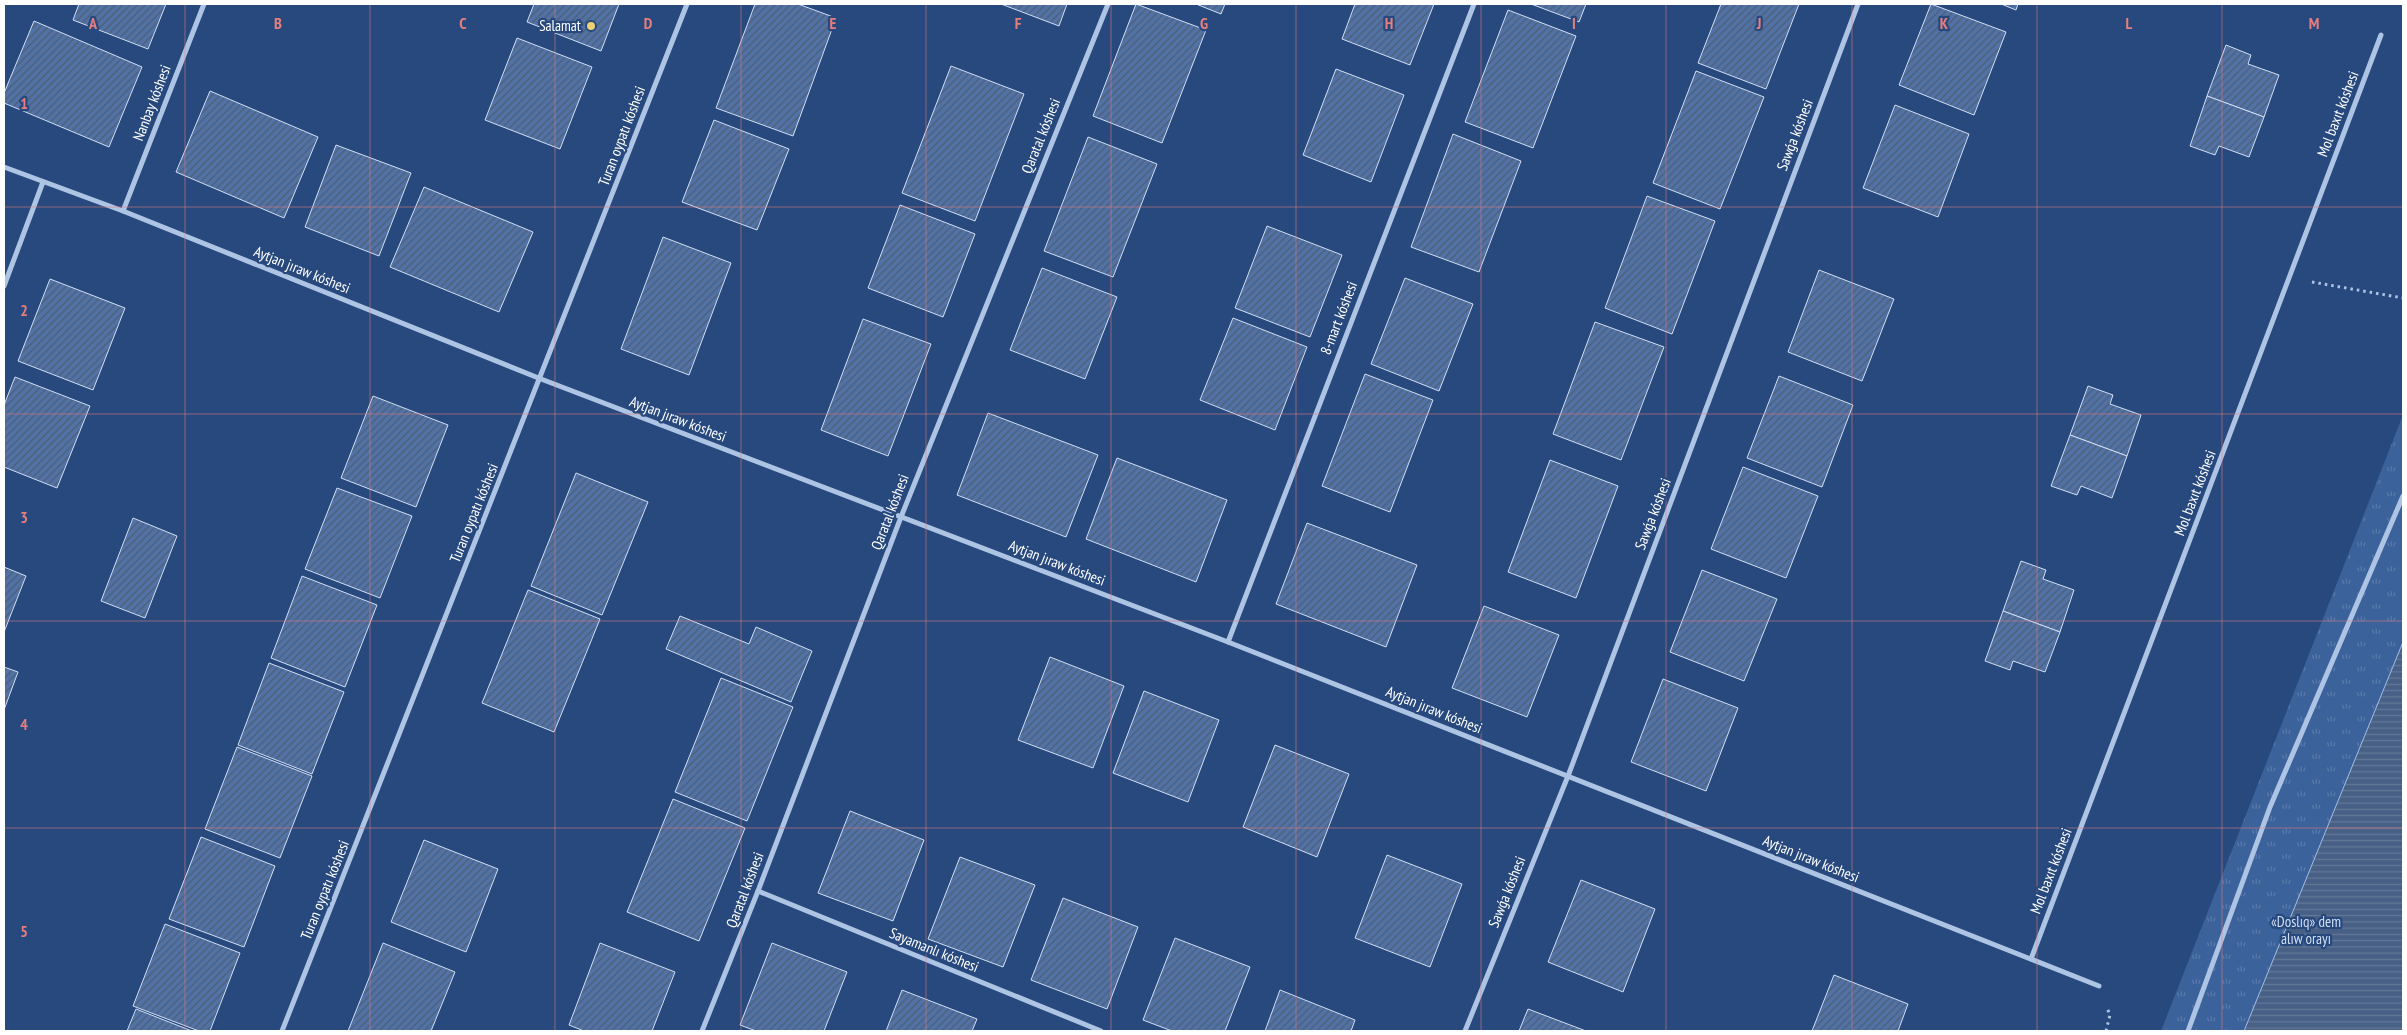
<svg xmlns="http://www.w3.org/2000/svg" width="2407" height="1035" font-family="'PT Sans Narrow',sans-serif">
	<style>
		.park { fill: url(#park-tufts) }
		.water { fill: url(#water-rules); stroke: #a3bee5 }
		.building { fill: url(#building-hatch); stroke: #d1dff4 }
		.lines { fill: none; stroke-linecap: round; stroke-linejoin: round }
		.path { stroke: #aec4e5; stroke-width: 3; stroke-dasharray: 2.5 4; stroke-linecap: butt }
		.street { stroke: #aec4e5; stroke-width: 5 }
		.grid { fill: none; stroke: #e67e7e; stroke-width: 1; stroke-opacity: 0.55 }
		.poi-dot { fill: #ecd075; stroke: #28497e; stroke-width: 2 }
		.labels { text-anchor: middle; stroke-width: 4.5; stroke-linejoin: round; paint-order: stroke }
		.poi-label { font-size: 15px; fill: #fff; stroke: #28497e; text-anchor: end }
		.street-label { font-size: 15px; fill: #fff; stroke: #28497e }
		.park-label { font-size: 15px; fill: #d1dff4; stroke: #28497e }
		.grid-label { font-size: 16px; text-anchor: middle; font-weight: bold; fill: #e67e7e; stroke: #28497e; stroke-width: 4.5; stroke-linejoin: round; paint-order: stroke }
	</style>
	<defs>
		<pattern id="park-tufts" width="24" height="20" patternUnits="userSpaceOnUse" patternTransform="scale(1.25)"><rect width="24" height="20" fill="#3c629b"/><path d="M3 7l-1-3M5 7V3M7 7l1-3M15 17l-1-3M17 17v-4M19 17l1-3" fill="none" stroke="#597aaa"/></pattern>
		<pattern id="water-rules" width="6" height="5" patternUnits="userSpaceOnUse" patternTransform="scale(1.25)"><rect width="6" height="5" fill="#486086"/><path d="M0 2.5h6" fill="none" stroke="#637898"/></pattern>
		<pattern id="building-hatch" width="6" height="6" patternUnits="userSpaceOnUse" patternTransform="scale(1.25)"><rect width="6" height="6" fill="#5172a6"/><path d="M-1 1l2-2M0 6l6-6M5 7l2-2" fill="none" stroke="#4e5d74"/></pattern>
	</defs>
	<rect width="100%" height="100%" fill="#28497e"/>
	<polygon class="park" points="2403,415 2403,1031 2161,1031"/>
	<polygon class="water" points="2403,642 2403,1031 2244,1031"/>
	<g class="building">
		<polygon points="79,4 166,4 148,49 73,20"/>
		<polygon points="534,4 619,4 601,51 527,22"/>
		<polygon points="755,4 798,4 836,18 793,136 716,108"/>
		<polygon points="1001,4 1067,4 1059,26"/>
		<polygon points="1136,4 1206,30 1162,143 1093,116"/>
		<polygon points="1196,4 1225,4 1221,14"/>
		<polygon points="1355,4 1434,4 1410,65 1342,39"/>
		<polygon points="1531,4 1586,4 1579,22"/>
		<polygon points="1721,4 1799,4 1766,89 1698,63"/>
		<polygon points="1931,4 2006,32 1974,115 1899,85"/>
		<polygon points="2001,4 2018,4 2016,10"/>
		<polygon points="1508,10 1576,36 1533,148 1465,122"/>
		<polygon points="34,21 142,67 109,147 4,103 4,93"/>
		<polygon points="517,38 592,67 560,149 485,120"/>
		<polygon points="2226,45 2251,55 2248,64 2279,75 2264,117 2207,96"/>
		<polygon points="951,66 1024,94 975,221 902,193"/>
		<polygon points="1336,69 1404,95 1371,182 1303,155"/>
		<polygon points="1696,71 1764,97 1720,209 1653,183"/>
		<polygon points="210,91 318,137 284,218 176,172"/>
		<polygon points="2207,96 2264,117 2249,157 2219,146 2215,155 2190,146"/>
		<polygon points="1895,105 1969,134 1938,217 1863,188"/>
		<polygon points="714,120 789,149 757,230 682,202"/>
		<polygon points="1453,134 1521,161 1479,272 1411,247"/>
		<polygon points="1088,137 1157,164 1113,277 1044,251"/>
		<polygon points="336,145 411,173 379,256 305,227"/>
		<polygon points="424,187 533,232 499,312 390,267"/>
		<polygon points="1647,196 1715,221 1672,334 1605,308"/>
		<polygon points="900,205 975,234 943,317 868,288"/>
		<polygon points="1267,226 1342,255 1310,337 1235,308"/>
		<polygon points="663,237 731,263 689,375 621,349"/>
		<polygon points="1042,268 1117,297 1085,379 1010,350"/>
		<polygon points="1819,270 1894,299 1862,381 1788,352"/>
		<polygon points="1405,278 1473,304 1439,391 1371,364"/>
		<polygon points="50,279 125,308 93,390 18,361"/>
		<polygon points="1233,318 1307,347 1275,430 1200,400"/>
		<polygon points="863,319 931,344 888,456 821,430"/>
		<polygon points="1595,322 1664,347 1621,460 1553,434"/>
		<polygon points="1365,374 1433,400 1390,512 1322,486"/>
		<polygon points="1779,376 1853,405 1822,487 1747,458"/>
		<polygon points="15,377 90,406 57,488 4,467 4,405"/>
		<polygon points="2088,386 2113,395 2110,404 2141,415 2127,456 2070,435"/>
		<polygon points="373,396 448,425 416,507 341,478"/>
		<polygon points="988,413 1098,455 1066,537 957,495"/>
		<polygon points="2070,435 2127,456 2112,498 2081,486 2077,495 2051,486"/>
		<polygon points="1117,458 1227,500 1196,582 1086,539"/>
		<polygon points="1550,460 1618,486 1576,598 1508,572"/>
		<polygon points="1743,467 1818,496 1786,578 1711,549"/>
		<polygon points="576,473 648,502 602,615 531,586"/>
		<polygon points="337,488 412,516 380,598 305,569"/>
		<polygon points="133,518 177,536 145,618 101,601"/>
		<polygon points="1307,523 1417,565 1386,647 1276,604"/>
		<polygon points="2021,561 2046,570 2043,579 2074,590 2060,632 2003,611"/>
		<polygon points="4,567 26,576 4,632"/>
		<polygon points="1702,570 1777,599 1744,681 1670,652"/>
		<polygon points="302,576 377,605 345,687 271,658"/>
		<polygon points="528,590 600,619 554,732 482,703"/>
		<polygon points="1484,606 1559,635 1527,717 1452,688"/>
		<polygon points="2003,611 2060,632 2045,672 2013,661 2010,670 1985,661"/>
		<polygon points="680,616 749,644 756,627 812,651 791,702 666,649"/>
		<polygon points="1050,657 1124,686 1093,768 1018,740"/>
		<polygon points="269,663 344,692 312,774 238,745"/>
		<polygon points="4,667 18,672 4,710"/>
		<polygon points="721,678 793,707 747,821 675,792"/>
		<polygon points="1663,679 1738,708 1706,791 1631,762"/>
		<polygon points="1144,691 1219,720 1188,802 1113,773"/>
		<polygon points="1275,745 1349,774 1317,857 1243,827"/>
		<polygon points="237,747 312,776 280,858 205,829"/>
		<polygon points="673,799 745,828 699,941 627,912"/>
		<polygon points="850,811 924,840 893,921 818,893"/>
		<polygon points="201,837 275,866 244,947 169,919"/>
		<polygon points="424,840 498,869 466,952 391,922"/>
		<polygon points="1387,855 1462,884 1430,967 1355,938"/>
		<polygon points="960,857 1035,885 1003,967 928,939"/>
		<polygon points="1581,880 1655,909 1623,992 1548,962"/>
		<polygon points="1063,898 1138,927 1107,1009 1031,980"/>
		<polygon points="165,924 240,953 210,1031 199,1031 133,1006"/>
		<polygon points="1175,938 1250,967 1225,1031 1172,1031 1143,1020"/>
		<polygon points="383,943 455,972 431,1031 348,1031"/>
		<polygon points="600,943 675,972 652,1031 584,1031 569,1025"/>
		<polygon points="772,943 847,972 824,1031 756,1031 740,1025"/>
		<polygon points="1834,975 1908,1004 1898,1031 1812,1031"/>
		<polygon points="902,990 977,1019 972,1031 886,1031"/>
		<polygon points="1280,990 1355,1020 1351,1031 1265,1031"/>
		<polygon points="136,1009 192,1031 127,1031"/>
		<polygon points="1528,1009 1586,1031 1519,1031"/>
	</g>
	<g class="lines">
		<g class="path">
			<polyline points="2312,282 2403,298"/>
			<polyline points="2106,1031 2110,1015 2107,1008"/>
		</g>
		<g class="street">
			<polyline points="4,167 123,211 541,379 1228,642 2099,986"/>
			<polyline points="123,211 204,4"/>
			<polyline points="4,286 43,182"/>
			<polyline points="1228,642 1474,4"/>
			<polyline points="758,891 1101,1031"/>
			<polyline points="2031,959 2381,35"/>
			<polyline points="282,1031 687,4"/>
			<polyline points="702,1031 758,891 901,517 1108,4"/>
			<polyline points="1465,1031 1568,776 1858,4"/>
			<polyline points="2188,1031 2270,807 2403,496"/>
		</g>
	</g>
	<path class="grid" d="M185 4V1031M370 4V1031M555 4V1031M741 4V1031M926 4V1031M1111 4V1031M1296 4V1031M1481 4V1031M1666 4V1031M1852 4V1031M2037 4V1031M2222 4V1031M4 207H2403M4 414H2403M4 621H2403M4 828H2403"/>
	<circle class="poi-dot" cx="591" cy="26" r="5"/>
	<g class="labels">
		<g class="poi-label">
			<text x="581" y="31">Salamat</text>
		</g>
		<g class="street-label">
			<text transform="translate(152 103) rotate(-69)" y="5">Nanbay kóshesi</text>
			<text transform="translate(2338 114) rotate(-69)" y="5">Mol baxıt kóshesi</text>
			<text transform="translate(1795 135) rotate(-69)" y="5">Sawǵa kóshesi</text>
			<text transform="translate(622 136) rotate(-69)" y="5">Turan oypatı kóshesi</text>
			<text transform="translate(1041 136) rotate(-68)" y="5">Qaratal kóshesi</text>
			<text transform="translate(302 270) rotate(22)" y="5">Aytjan jıraw kóshesi</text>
			<text transform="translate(1339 318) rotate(-69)" y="5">8-mart kóshesi</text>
			<text transform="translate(678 419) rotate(21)" y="5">Aytjan jıraw kóshesi</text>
			<text transform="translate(2195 493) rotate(-69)" y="5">Mol baxıt kóshesi</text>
			<text transform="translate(890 512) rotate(-69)" y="5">Qaratal kóshesi</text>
			<text transform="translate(474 513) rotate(-68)" y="5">Turan oypatı kóshesi</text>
			<text transform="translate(1653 514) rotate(-69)" y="5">Sawǵa kóshesi</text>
			<text transform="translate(1057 563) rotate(21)" y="5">Aytjan jıraw kóshesi</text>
			<text transform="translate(1434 710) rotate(22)" y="5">Aytjan jıraw kóshesi</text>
			<text transform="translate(1811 859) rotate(22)" y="5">Aytjan jıraw kóshesi</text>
			<text transform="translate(2051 871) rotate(-69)" y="5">Mol baxıt kóshesi</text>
			<text transform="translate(325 890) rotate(-68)" y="5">Turan oypatı kóshesi</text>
			<text transform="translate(745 890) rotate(-69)" y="5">Qaratal kóshesi</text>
			<text transform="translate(1507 892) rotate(-68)" y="5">Sawǵa kóshesi</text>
			<text transform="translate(934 950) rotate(22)" y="5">Sayamanlı kóshesi</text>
		</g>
		<g class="park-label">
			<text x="2306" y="927">«Doslıq» dem<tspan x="2306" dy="17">alıw orayı</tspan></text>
		</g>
	</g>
	<g class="grid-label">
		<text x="93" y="29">A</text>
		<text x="278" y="29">B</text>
		<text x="463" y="29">C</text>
		<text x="648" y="29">D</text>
		<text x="833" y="29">E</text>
		<text x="1018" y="29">F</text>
		<text x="1204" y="29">G</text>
		<text x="1389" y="29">H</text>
		<text x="1574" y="29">I</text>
		<text x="1759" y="29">J</text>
		<text x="1944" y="29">K</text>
		<text x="2129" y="29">L</text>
		<text x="2314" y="29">M</text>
		<text x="24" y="109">1</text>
		<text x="24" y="316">2</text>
		<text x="24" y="523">3</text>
		<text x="24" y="730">4</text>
		<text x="24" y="937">5</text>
	</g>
	<rect width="2407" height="1035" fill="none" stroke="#ffffff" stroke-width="10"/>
</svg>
